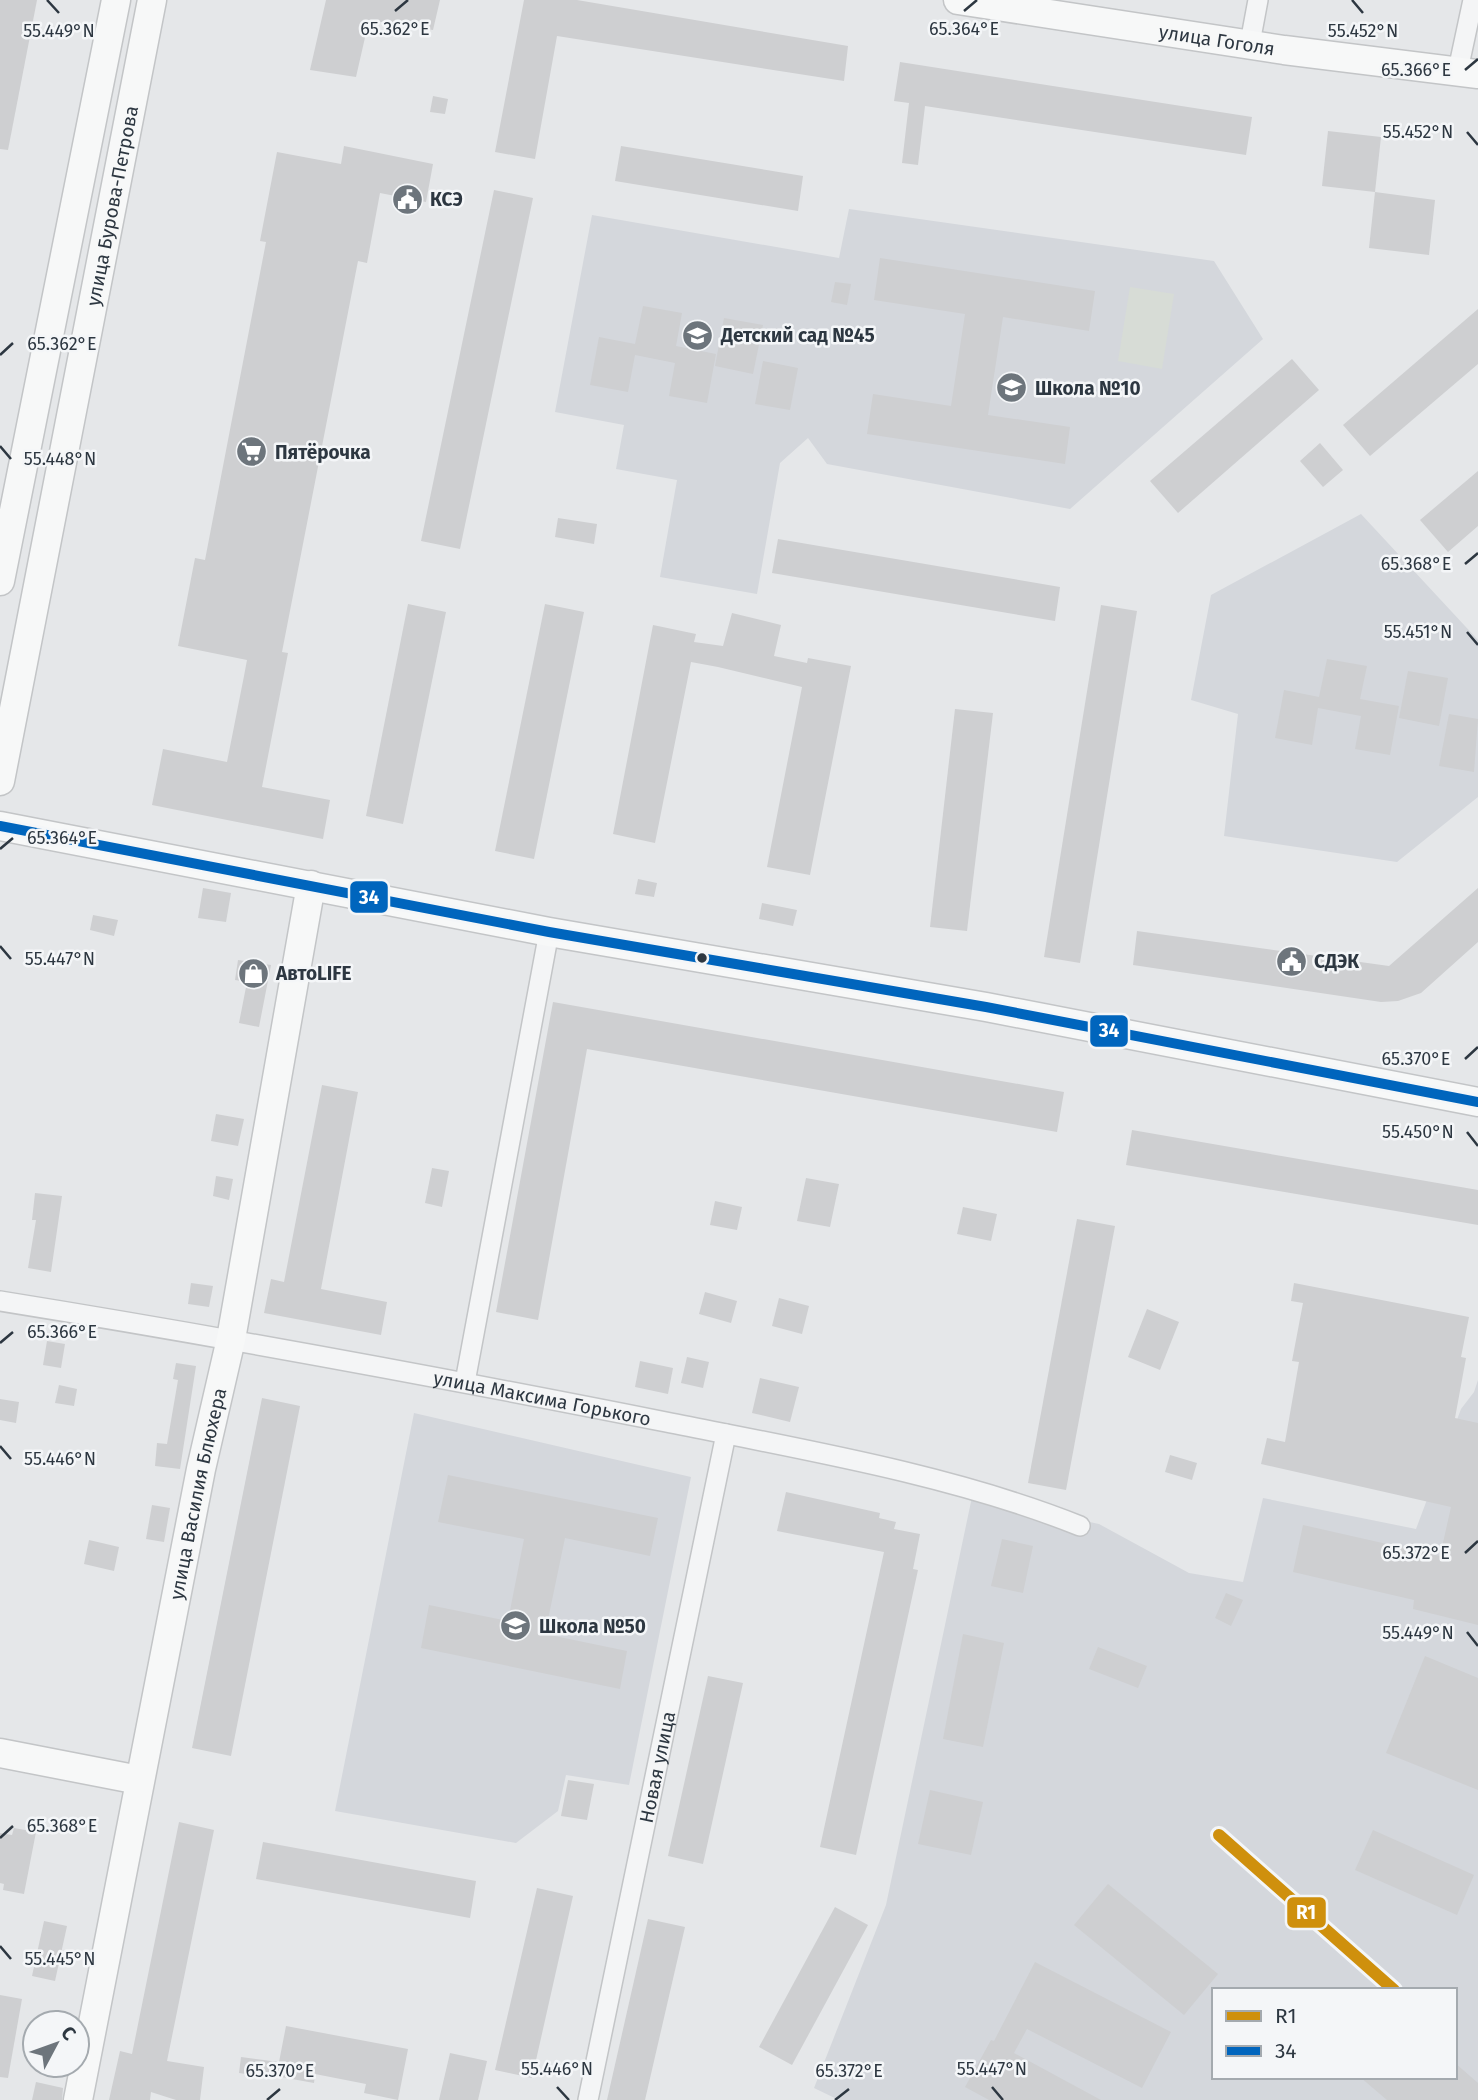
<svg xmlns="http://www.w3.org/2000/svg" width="1478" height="2100" font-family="'Fira Sans',sans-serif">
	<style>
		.built { fill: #d4d7dc; fill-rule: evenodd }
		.green { fill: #d7dcd6 }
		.building { fill: #cecfd1 }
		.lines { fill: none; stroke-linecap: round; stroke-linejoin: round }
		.street-casing { stroke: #c3c5c7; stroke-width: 22 }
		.secondary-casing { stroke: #c3c5c7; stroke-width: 31 }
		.street { stroke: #f4f5f6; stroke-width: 19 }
		.secondary { stroke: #f7f8f8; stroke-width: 28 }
		.bus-1-casing { stroke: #f4f6f8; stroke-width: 16 }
		.bus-1 { stroke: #0065bd; stroke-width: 10 }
		.rail-1-casing { stroke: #f4f6f8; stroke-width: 18 }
		.rail-1 { stroke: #cf900d; stroke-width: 12 }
		.ticks { fill: none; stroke: #2d3741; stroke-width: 2.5 }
		.bus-dot { fill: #2d3741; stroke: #f4f6f8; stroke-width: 2.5 }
		.labels { text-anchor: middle; stroke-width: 5; stroke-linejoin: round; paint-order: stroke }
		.street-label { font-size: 19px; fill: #2d3741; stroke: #f4f6f8 }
		.poi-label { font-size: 19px; font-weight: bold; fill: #2d3741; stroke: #f4f6f8; text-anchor: start }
		.ticks-label { font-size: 18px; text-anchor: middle; fill: #2d3741; stroke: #f4f6f8; stroke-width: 5; stroke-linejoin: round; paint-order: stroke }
		.line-badge { stroke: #f4f6f8; stroke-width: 2.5 }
		.badge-label { font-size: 19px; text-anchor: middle; font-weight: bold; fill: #fff }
	</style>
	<rect width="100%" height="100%" fill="#e5e7e9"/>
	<g class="built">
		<polygon points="849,209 1214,261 1263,339 1070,509 827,464 808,438 780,463 757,594 660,577 677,480 616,469 624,425 555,412 592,215 839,258"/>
		<polygon points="1361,514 1478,640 1478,797 1397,862 1224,836 1238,714 1191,700 1211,595"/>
		<path d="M1478 1380V2100H839L814 2088 886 1905 972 1497 1099 1524 1189 1573 1243 1582 1263 1498 1416 1529 1461 1409 1474 1392ZM1214 1990H1455V2077H1214Z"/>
		<polygon points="414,1413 691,1477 629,1785 566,1775 558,1811 516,1843 335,1811"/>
	</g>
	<polygon class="green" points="1130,287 1174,294 1162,369 1118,361"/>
	<g class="building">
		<polygon points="0,0 37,0 8,150 0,149"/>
		<polygon points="326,0 440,0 433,30 369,20 356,77 310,70"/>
		<polygon points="524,0 577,0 848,46 844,81 557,36 535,159 495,152"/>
		<polygon points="900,62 1252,117 1246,155 925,106 918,165 902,163 909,103 894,101"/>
		<polygon points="433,96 448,99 445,114 430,112"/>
		<polygon points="1328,131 1381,137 1375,192 1322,186"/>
		<polygon points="344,146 433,164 426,202 380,193 367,263 358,261 282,652 288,653 262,787 330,800 323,839 152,805 163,749 227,762 244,676 247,660 178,646 195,558 205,560 266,242 260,241 277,152 341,164"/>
		<polygon points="621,146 803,176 798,211 615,181"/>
		<polygon points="494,190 533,198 460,549 421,541"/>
		<polygon points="1375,192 1435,200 1429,255 1369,248"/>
		<polygon points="880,258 1095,291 1089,331 1003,317 988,415 1070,427 1065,464 867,434 873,394 951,406 965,314 874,300"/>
		<polygon points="835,282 851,284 847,305 831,302"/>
		<polygon points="643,306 682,313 676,346 716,354 707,403 669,396 675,363 635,355 628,392 590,385 599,337 635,344"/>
		<polygon points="1478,309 1478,364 1370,456 1343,425"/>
		<polygon points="724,318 763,325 753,374 715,366"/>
		<polygon points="1292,359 1319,390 1178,513 1150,481"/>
		<polygon points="763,361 798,368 790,410 755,404"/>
		<polygon points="1320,443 1343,470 1323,487 1300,461"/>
		<polygon points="1478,471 1478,526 1448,552 1420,520"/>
		<polygon points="558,518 597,524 594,544 555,537"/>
		<polygon points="778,539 1060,587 1055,621 772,573"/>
		<polygon points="408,604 446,612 403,824 366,816"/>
		<polygon points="545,604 584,612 534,859 495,851"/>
		<polygon points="1101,605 1137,611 1080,963 1044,957"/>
		<polygon points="732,613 781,625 774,656 807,663 808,658 851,666 810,875 767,867 802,687 718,667 691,662 655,843 613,834 653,625 696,634 694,642 723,646"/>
		<polygon points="1327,659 1367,666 1360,699 1399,706 1390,755 1355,749 1361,716 1318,708 1312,745 1275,738 1284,690 1319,697"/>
		<polygon points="1408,671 1448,678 1439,726 1399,718"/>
		<polygon points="955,709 993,713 967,931 930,927"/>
		<polygon points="1449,714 1478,719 1474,772 1439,766"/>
		<polygon points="638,879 657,883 654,897 635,894"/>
		<polygon points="203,888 231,893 226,922 198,918"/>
		<polygon points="1478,888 1478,942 1421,993 1398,1001 1381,1002 1133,965 1137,931 1389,966"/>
		<polygon points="762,903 797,910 793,926 759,919"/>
		<polygon points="93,915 118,920 114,936 90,930"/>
		<polygon points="238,960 271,965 259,1027 239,1023 247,982 235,980"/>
		<polygon points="553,1002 1064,1092 1057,1132 587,1049 538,1320 496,1312"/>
		<polygon points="322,1085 358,1092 321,1289 387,1302 381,1335 264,1313 271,1279 284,1282"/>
		<polygon points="216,1114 244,1119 238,1146 211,1141"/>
		<polygon points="1132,1130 1478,1190 1478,1225 1126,1165"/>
		<polygon points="432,1168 449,1171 442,1207 425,1203"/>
		<polygon points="216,1176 233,1179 229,1200 213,1196"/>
		<polygon points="806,1178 839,1184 830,1227 797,1221"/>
		<polygon points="35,1193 62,1196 51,1272 28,1268 36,1220 32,1220"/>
		<polygon points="715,1201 742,1207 737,1230 710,1225"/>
		<polygon points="963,1207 997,1214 991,1241 957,1234"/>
		<polygon points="1077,1219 1115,1226 1066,1490 1028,1483"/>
		<polygon points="191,1283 213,1286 209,1307 188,1304"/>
		<polygon points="1294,1283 1469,1317 1461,1357 1466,1358 1455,1418 1478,1423 1478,1625 1413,1609 1414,1600 1293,1572 1303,1525 1440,1556 1451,1507 1261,1464 1267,1438 1285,1442 1299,1362 1292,1361 1303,1303 1291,1301"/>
		<polygon points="705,1292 737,1301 731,1323 699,1314"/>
		<polygon points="779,1298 809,1306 802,1334 772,1326"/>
		<polygon points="1147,1309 1179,1322 1160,1370 1128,1357"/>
		<polygon points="47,1341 65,1344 61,1368 43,1365"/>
		<polygon points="687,1357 709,1362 703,1388 681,1383"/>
		<polygon points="640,1361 673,1368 668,1394 635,1387"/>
		<polygon points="176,1363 196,1366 180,1469 155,1466 157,1443 167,1444 178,1380 173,1379"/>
		<polygon points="760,1378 799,1387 790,1422 752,1413"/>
		<polygon points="59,1385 77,1389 74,1406 55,1403"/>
		<polygon points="262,1398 300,1406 231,1756 192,1748"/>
		<polygon points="0,1399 19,1402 16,1423 0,1420"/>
		<polygon points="1170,1455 1197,1463 1192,1480 1165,1472"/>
		<polygon points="448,1475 658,1518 650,1556 565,1538 545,1634 627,1651 620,1689 421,1648 429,1605 508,1621 524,1539 438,1522"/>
		<polygon points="786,1492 880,1513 879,1518 896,1522 894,1529 920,1534 913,1569 918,1570 856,1855 820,1847 884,1552 777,1531"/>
		<polygon points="152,1505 170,1508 164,1542 146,1539"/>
		<polygon points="1002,1539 1033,1546 1023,1593 991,1586"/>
		<polygon points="89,1540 119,1547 114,1571 84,1564"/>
		<polygon points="1226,1593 1243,1600 1231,1626 1215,1618"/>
		<polygon points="963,1634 1004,1643 983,1747 943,1739"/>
		<polygon points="1098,1647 1147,1666 1138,1688 1089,1669"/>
		<polygon points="1425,1656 1478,1678 1478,1790 1386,1753"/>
		<polygon points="708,1676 743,1683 703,1864 668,1856"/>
		<polygon points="568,1780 594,1784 587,1820 561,1816"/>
		<polygon points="930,1790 983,1802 971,1855 918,1844"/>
		<polygon points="179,1822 214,1830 167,2061 204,2067 200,2100 176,2100 151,2092 150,2100 109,2100 120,2051 132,2054"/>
		<polygon points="14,1828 36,1832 24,1894 3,1890 4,1884 0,1883 0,1833 12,1835"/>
		<polygon points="1373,1830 1474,1875 1457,1915 1355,1870"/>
		<polygon points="263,1842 476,1881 470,1918 256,1879"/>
		<polygon points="1108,1884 1218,1974 1184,2015 1074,1925"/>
		<polygon points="537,1888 573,1896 532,2078 495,2070"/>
		<polygon points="835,1907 868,1925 792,2065 759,2047"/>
		<polygon points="648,1919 685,1927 645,2100 607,2100"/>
		<polygon points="44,1921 67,1926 55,1981 32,1976"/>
		<polygon points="1035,1962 1171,2032 1142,2088 1027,2029 1014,2053 1101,2100 989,2100 965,2087 991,2040 994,2041"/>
		<polygon points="0,1995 22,1999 8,2078 0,2077"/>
		<polygon points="286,2026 408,2049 398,2100 364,2093 366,2084 315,2074 314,2083 259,2073 259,2076 239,2073 241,2057 279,2062"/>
		<polygon points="450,2053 487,2061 478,2100 439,2100"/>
		<polygon points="1455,2063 1478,2083 1478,2100 1387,2100 1360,2077 1455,2077"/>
		<polygon points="36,2082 63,2088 62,2100 32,2100"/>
	</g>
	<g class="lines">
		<defs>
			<g id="street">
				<polyline points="1250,43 1258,0"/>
				<polyline points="1458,70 1473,0"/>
				<path id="s1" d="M0 1301C223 1337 444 1378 666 1422 800 1449 953 1475 1080 1526"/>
				<polyline points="465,1382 549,932"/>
				<path id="s2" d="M588 2100 726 1434"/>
			</g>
			<g id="secondary">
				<path id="s3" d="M958 0 1284 50 1478 74"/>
				<polyline points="0,581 116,0"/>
				<path id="s4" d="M0 781 152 0"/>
				<polyline points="0,826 549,932 986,1007 1478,1102"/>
				<polyline points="0,1753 139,1780"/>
				<path id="s5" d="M78 2100 201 1469 231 1339 311 885"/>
			</g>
		</defs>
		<use href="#street" class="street-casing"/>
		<use href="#secondary" class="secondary-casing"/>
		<use href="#street" class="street"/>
		<use href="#secondary" class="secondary"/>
		<defs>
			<polyline id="bus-1" points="0,826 549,932 986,1007 1478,1102"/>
		</defs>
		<use href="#bus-1" class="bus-1-casing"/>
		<use href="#bus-1" class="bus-1"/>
		<defs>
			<polyline id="rail-1" points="1219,1835 1394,1990"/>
		</defs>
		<use href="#rail-1" class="rail-1-casing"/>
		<use href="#rail-1" class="rail-1"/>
	</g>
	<path class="ticks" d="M47 0 59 13M1352 0 1363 13M395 11 408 0M964 11 977 0M1465 70 1478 59M1467 132 1478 145M0 355 13 343M0 446 11 459M1465 564 1478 553M1467 632 1478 645M0 849 13 838M0 946 11 959M1465 1059 1478 1047M1467 1132 1478 1146M0 1343 13 1332M0 1446 11 1459M1465 1553 1478 1541M1467 1632 1478 1646M0 1838 13 1826M0 1946 11 1959M557 2087 569 2100M992 2087 1003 2100M267 2100 280 2089M835 2100 849 2089"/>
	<defs>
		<symbol id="civic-disc" viewBox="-11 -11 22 22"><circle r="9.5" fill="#6d757c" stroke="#f4f6f8"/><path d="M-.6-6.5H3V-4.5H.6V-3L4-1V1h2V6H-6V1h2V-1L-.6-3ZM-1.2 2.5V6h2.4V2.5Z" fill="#fff"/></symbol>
		<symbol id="school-disc" viewBox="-11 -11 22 22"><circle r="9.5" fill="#6d757c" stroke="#f4f6f8"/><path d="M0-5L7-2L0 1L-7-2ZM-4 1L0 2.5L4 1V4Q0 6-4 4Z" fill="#fff"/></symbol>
		<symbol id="supermarket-disc" viewBox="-11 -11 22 22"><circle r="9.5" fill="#6d757c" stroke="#f4f6f8"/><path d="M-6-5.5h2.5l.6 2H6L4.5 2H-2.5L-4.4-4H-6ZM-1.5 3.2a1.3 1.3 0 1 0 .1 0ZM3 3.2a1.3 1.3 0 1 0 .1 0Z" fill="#fff"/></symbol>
		<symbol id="shop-disc" viewBox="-11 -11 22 22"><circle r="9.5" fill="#6d757c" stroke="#f4f6f8"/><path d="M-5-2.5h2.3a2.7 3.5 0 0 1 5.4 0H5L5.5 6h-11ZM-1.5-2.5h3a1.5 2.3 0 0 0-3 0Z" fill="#fff"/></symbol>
	</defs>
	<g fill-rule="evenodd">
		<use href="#civic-disc" x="390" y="182" width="35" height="35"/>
		<use href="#school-disc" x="680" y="318" width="35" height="35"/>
		<use href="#school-disc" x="994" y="370" width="35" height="35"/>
		<use href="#supermarket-disc" x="234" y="434" width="35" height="35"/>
		<use href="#civic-disc" x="1274" y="944" width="35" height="35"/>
		<use href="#shop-disc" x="236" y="956" width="35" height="35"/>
		<use href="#school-disc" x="498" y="1608" width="35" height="35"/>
	</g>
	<circle class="bus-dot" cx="702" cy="958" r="6"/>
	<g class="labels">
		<g class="street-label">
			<text dy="7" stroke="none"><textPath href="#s3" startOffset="262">улица Гоголя</textPath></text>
			<text dy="7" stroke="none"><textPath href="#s4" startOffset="586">улица Бурова-Петрова</textPath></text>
			<text dy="7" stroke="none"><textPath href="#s1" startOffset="551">улица Максима Горького</textPath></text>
			<text dy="7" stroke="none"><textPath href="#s5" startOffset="618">улица Василия Блюхера</textPath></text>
			<text dy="7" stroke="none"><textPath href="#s2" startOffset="340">Новая улица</textPath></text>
		</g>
		<g class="poi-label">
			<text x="430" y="206">КСЭ</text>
			<text x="721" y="342">Детский сад №45</text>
			<text x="1035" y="395">Школа №10</text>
			<text x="275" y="459">Пятёрочка</text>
			<text x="1314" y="968">СДЭК</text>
			<text x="276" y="980">АвтоLIFE</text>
			<text x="539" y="1633">Школа №50</text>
		</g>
	</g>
	<g class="ticks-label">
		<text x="395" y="35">65.362°E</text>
		<text x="964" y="35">65.364°E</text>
		<text x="59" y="37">55.449°N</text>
		<text x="1363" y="37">55.452°N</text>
		<text x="1416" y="76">65.366°E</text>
		<text x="1418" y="138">55.452°N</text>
		<text x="62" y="350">65.362°E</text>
		<text x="60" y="465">55.448°N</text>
		<text x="1416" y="570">65.368°E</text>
		<text x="1418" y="638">55.451°N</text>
		<text x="62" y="844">65.364°E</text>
		<text x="60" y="965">55.447°N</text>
		<text x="1416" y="1065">65.370°E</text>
		<text x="1418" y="1138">55.450°N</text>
		<text x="62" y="1338">65.366°E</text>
		<text x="60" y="1465">55.446°N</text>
		<text x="1416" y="1559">65.372°E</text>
		<text x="1418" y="1639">55.449°N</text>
		<text x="62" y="1832">65.368°E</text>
		<text x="60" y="1965">55.445°N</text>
		<text x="557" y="2075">55.446°N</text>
		<text x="992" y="2075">55.447°N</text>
		<text x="280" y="2077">65.370°E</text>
		<text x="849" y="2077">65.372°E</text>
	</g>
	<g class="line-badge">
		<rect x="349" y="880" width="40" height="34" rx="7" fill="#0065bd"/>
		<rect x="1089" y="1014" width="40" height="34" rx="7" fill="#0065bd"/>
		<rect x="1286" y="1896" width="41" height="33" rx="7" fill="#cf900d"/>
	</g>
	<g class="badge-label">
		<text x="369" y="904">34</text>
		<text x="1109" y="1037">34</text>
		<text x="1306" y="1919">R1</text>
	</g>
	<rect x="1212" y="1988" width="245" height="91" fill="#f4f6f8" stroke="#a4aaaf" stroke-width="2"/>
	<rect x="1226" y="2011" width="35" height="10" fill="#cf900d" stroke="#a4aaaf" stroke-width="2"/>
	<text x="1275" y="2023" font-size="21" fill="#2d3741">R1</text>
	<rect x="1226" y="2046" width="35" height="10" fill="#0065bd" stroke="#a4aaaf" stroke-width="2"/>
	<text x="1275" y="2058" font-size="21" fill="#2d3741">34</text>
	<g transform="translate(56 2044) rotate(49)"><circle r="33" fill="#f4f6f8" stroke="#a4aaaf" stroke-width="2"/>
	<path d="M0-5L12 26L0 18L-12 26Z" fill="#6d757c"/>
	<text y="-10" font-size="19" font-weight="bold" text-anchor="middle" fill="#2d3741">С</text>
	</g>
</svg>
